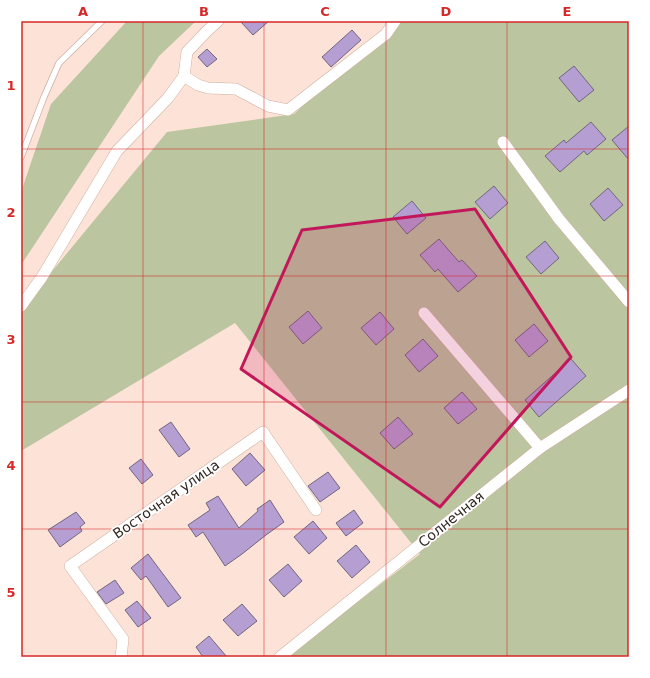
<svg xmlns="http://www.w3.org/2000/svg" width="650" height="678" font-family="'DejaVu Sans',sans-serif">
	<style>
		.green { fill: #bbc59f }
		.building { fill: #b49ed2; stroke: #70667f }
		.lines { fill: none; stroke-linecap: round; stroke-linejoin: round }
		.service-casing { stroke: #d0b1a2; stroke-width: 7 }
		.minor-casing { stroke: #d0b1a2; stroke-width: 12 }
		.service { stroke: #fff; stroke-width: 5.5 }
		.minor { stroke: #fff; stroke-width: 11 }
		.marked { fill: #c2185b; fill-opacity: 0.2; stroke: #c2185b; stroke-width: 3; stroke-linejoin: round }
		.grid { fill: none; stroke: #d62828; stroke-width: 1; stroke-opacity: 0.55 }
		.labels { text-anchor: middle; stroke-width: 3.5; stroke-linejoin: round; paint-order: stroke }
		.street-label { font-size: 14px; fill: #322721; stroke: #fff }
		.neatline { fill: none; stroke: #d62828; stroke-width: 1.5 }
		.grid-label { font-size: 13px; text-anchor: middle; font-weight: bold; fill: #d62828 }
	</style>
	<rect width="100%" height="100%" fill="#fde3d7"/>
	<g class="green">
		<polygon points="127,21 196,21 159,56 21,265 21,192 51,104"/>
		<polygon points="392,21 629,21 629,657 281,657 347,610 420,554 235,323 21,451 21,309 167,132 294,114"/>
	</g>
	<g class="building">
		<polygon points="240,21 269,21 253,35"/>
		<polygon points="352,30 361,40 331,67 322,57"/>
		<polygon points="207,49 217,59 207,67 198,57"/>
		<polygon points="574,66 594,90 579,102 559,78"/>
		<polygon points="591,122 606,139 587,155 584,151 560,172 545,156 564,140 566,143"/>
		<polygon points="629,126 629,160 612,140"/>
		<polygon points="494,186 508,203 490,219 475,202"/>
		<polygon points="608,188 623,205 604,221 590,204"/>
		<polygon points="412,201 426,218 407,234 393,217"/>
		<polygon points="439,239 459,262 462,260 477,276 458,292 438,269 435,272 420,255"/>
		<polygon points="545,241 559,258 541,274 526,257"/>
		<polygon points="308,311 322,328 303,344 289,327"/>
		<polygon points="380,312 394,329 376,345 361,328"/>
		<polygon points="534,324 548,341 529,357 515,340"/>
		<polygon points="423,339 438,356 419,372 405,355"/>
		<polygon points="571,359 586,376 539,417 525,400"/>
		<polygon points="462,392 477,409 458,424 444,408"/>
		<polygon points="398,417 413,434 394,449 380,433"/>
		<polygon points="171,422 190,449 179,457 159,430"/>
		<polygon points="250,453 265,470 246,486 232,469"/>
		<polygon points="141,459 153,475 142,484 129,468"/>
		<polygon points="328,472 340,488 320,502 308,486"/>
		<polygon points="218,496 239,528 258,511 257,509 270,500 284,522 266,535 242,554 225,566 203,532 196,537 188,525 210,510 206,503"/>
		<polygon points="354,510 363,523 346,536 336,523"/>
		<polygon points="76,512 85,523 80,527 82,531 60,547 48,530"/>
		<polygon points="313,521 327,538 309,554 294,537"/>
		<polygon points="356,545 370,562 352,578 337,561"/>
		<polygon points="148,554 181,598 168,607 146,576 141,580 131,568"/>
		<polygon points="288,564 302,581 284,597 269,580"/>
		<polygon points="115,580 124,593 106,604 97,592"/>
		<polygon points="137,601 151,618 138,627 125,610"/>
		<polygon points="242,604 257,621 238,636 223,620"/>
		<polygon points="209,636 227,657 203,657 196,647"/>
	</g>
	<g class="lines">
		<defs>
			<polyline id="service" points="21,157 44,97 59,63 102,21"/>
			<g id="minor">
				<polyline points="184,76 198,85 208,88 236,89 268,106 288,110 386,34 395,21"/>
				<polyline points="503,142 559,219 629,302"/>
				<polyline points="21,306 42,277 117,151 168,98 184,76 187,52 207,31 218,21"/>
				<polyline points="424,313 540,448"/>
				<polyline points="121,657 123,639 70,566 263,432 316,510"/>
				<polyline points="280,657 540,448 629,390"/>
			</g>
		</defs>
		<use href="#service" class="service-casing"/>
		<use href="#minor" class="minor-casing"/>
		<use href="#service" class="service"/>
		<use href="#minor" class="minor"/>
	</g>
	<path class="marked" d="M475 209 571 357 440 507 241 369 302 230Z"/>
	<path class="grid" d="M143 21V657M264 21V657M386 21V657M507 21V657M21 149H629M21 276H629M21 402H629M21 529H629"/>
	<g class="labels">
		<g class="street-label">
			<text transform="translate(166 499) rotate(-35)" y="5">Восточная улица</text>
			<text transform="translate(451 519) rotate(-39)" y="5">Солнечная</text>
		</g>
	</g>
	<rect width="650" height="678" fill="none" stroke="#ffffff" stroke-width="44"/>
	<rect x="22" y="22" width="606" height="634" class="neatline"/>
	<g class="grid-label">
		<text x="83" y="16">A</text>
		<text x="204" y="16">B</text>
		<text x="325" y="16">C</text>
		<text x="446" y="16">D</text>
		<text x="567" y="16">E</text>
		<text x="11" y="90">1</text>
		<text x="11" y="217">2</text>
		<text x="11" y="344">3</text>
		<text x="11" y="470">4</text>
		<text x="11" y="597">5</text>
	</g>
</svg>
